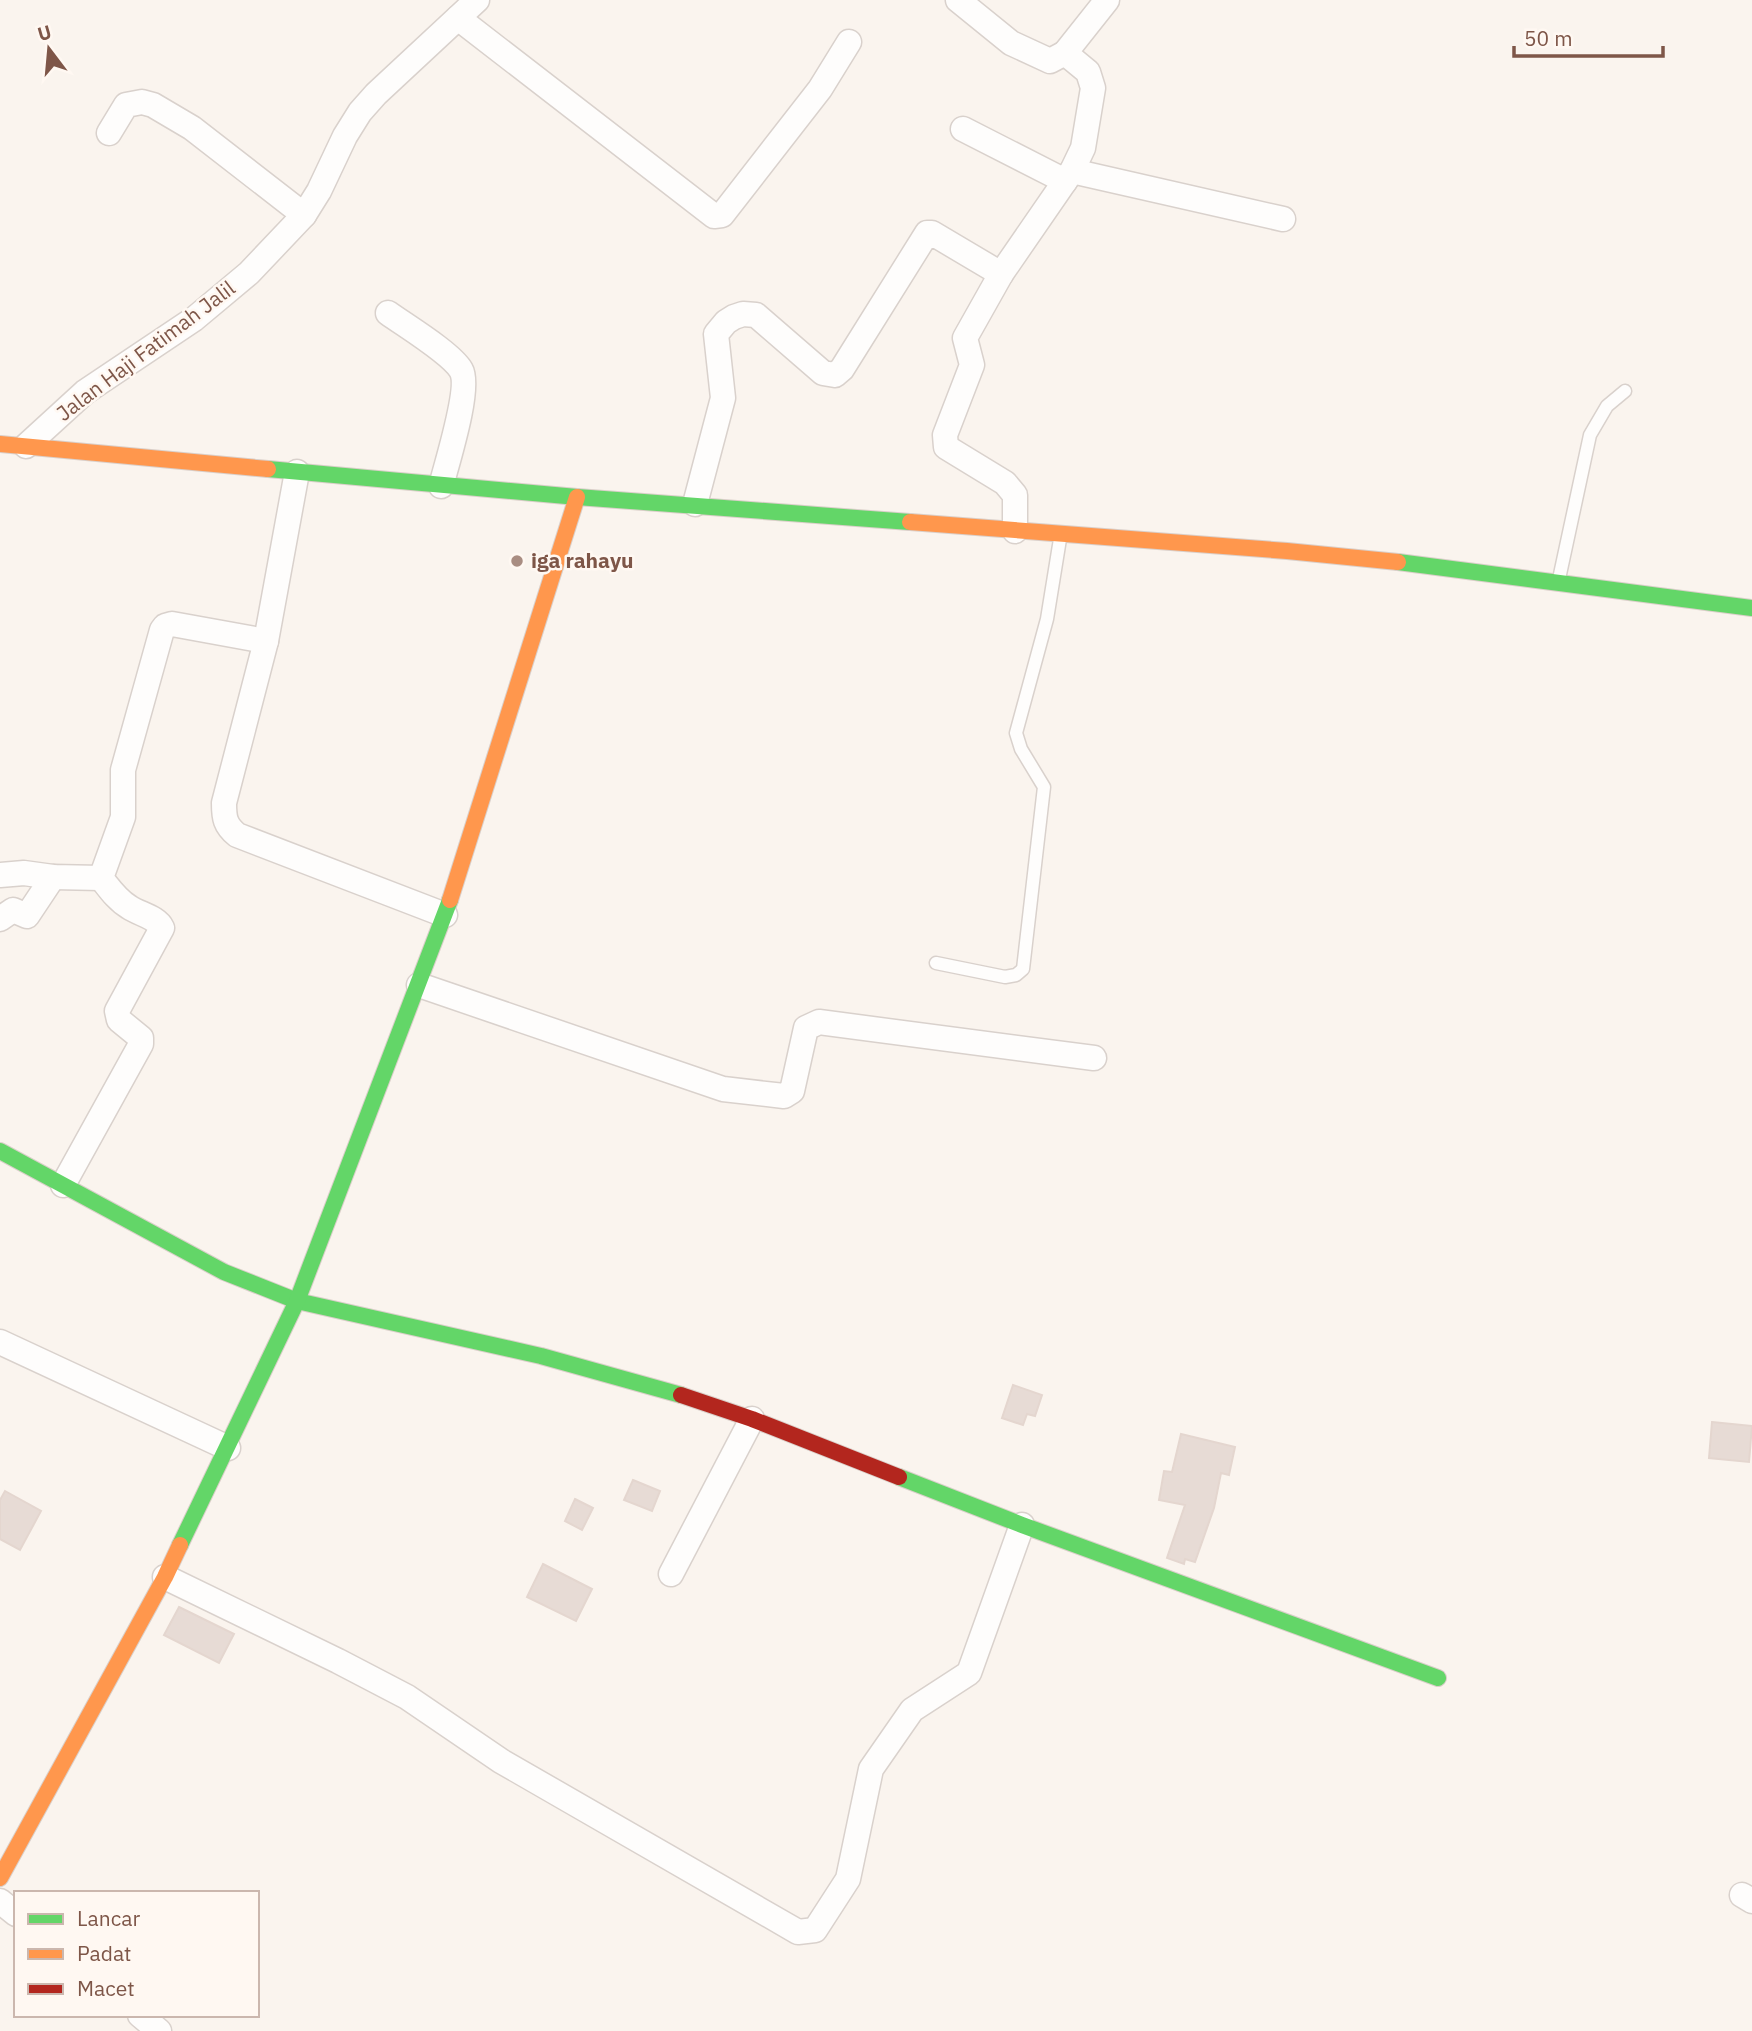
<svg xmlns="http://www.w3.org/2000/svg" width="1752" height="2031" font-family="'IBM Plex Sans',sans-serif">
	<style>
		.building { fill: #e7dbd5; stroke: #e4d6cf; stroke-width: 2 }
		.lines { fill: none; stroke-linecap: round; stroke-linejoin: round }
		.lane-casing { stroke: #d9d1cc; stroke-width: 15 }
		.street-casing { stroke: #d9d1cc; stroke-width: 27 }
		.fast-casing { stroke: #dacfc9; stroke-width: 18 }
		.slow-casing { stroke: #dacfc9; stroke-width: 18 }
		.jam-casing { stroke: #dacfc9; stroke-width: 18 }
		.lane { stroke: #fefdfc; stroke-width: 12 }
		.street { stroke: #fefdfc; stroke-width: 24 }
		.fast { stroke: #63d668; stroke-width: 16 }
		.slow { stroke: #ff974d; stroke-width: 16 }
		.jam { stroke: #b3261e; stroke-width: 16 }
		.poi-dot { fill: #a98d82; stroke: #fff8f2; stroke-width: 2.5 }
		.labels { text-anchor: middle; stroke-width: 5; stroke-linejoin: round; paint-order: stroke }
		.street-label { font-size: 21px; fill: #7e5648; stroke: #fff8f2 }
		.poi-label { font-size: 21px; font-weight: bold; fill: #7e5648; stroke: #fff8f2; text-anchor: start }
	</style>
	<rect width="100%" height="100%" fill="#faf4ee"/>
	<g class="building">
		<polygon points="1013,1385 1042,1395 1035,1416 1027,1414 1023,1425 1002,1418"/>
		<polygon points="1712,1422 1752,1426 1749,1462 1709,1458"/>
		<polygon points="1181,1434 1235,1447 1229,1475 1221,1473 1214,1508 1195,1562 1185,1559 1184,1564 1167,1558 1185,1505 1159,1500 1164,1471 1172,1472"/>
		<polygon points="633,1480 660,1491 652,1511 624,1500"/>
		<polygon points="5,1491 41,1511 20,1550 0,1539 0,1500"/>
		<polygon points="575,1499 593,1508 582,1530 565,1521"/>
		<polygon points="543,1564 592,1589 576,1621 527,1597"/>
		<polygon points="179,1607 234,1634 219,1663 164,1635"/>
	</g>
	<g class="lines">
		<defs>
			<g id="lane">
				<polyline points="1559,579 1590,435 1607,406 1625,391"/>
				<polyline points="936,963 1005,977 1016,975 1023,969 1044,787 1021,749 1016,733 1047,619 1060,539"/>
			</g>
			<g id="street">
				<polyline points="958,0 1011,43 1050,61 1065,53 1088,72 1093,88 1083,148 1072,171 1001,274 965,338 972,365 945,435 946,447 1005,483 1015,495 1015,531"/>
				<polyline points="458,18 714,216 722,215 820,89 849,42"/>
				<polyline points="1065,53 1107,0"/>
				<polyline points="963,129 1065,181"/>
				<polyline points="109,133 126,105 142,102 153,105 192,128 304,215"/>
				<polyline points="1072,171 1283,219"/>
				<path d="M388 313C406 326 451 353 461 370 471 387 447 463 441 486"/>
				<polyline points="26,446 85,392 194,319 249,273 304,215 319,191 345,136 360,112 376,94 477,0"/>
				<path d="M297 472 266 641 224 803C224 818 225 825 237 835L445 915"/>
				<polyline points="695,504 723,398 716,334 726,322 734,317 743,314 756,315 823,373 835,375 842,369 927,233 932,233 1001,274"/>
				<polyline points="0,875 24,873 53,877 101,878"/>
				<polyline points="0,919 13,910 27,916 53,877"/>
				<polyline points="419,985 723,1089 784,1096 792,1091 806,1028 819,1022 1094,1058"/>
				<path d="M63 1185 141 1044V1038L119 1020 117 1011 162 928C157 917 139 914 129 907 117 900 109 888 101 878L123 817V770L162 630 165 626 172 624 266 641"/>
				<polyline points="0,1342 228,1448"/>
				<polyline points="671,1574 752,1419"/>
				<polyline points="165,1577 338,1661 407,1697 501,1761 798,1932 815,1930 848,1879 871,1769 912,1710 969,1673 1022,1525"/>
				<polyline points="1742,1895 1752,1901"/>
				<polyline points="0,1901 16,1914"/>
				<polyline points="140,2015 159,2031"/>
			</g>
			<g id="fast">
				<polyline points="268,469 577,497 910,522"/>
				<polyline points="1398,562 1752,608"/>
				<polyline points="0,1151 224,1272 297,1301 541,1356 681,1395"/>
				<polyline points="899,1477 1022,1525 1438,1678"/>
				<polyline points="180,1545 297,1301 450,900"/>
			</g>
			<g id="slow">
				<polyline points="0,444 268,469"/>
				<polyline points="910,522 1287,551 1398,562"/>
				<polyline points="450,900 577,497"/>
				<polyline points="0,1878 165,1577 180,1545"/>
			</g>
			<polyline id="jam" points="681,1395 752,1419 899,1477"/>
		</defs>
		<use href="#lane" class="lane-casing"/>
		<use href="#street" class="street-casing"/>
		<use href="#fast" class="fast-casing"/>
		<use href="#slow" class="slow-casing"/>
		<use href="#jam" class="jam-casing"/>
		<use href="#lane" class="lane"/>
		<use href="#street" class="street"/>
		<use href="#fast" class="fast"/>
		<use href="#slow" class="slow"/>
		<use href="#jam" class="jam"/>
	</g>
	<circle class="poi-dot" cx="517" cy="561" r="7"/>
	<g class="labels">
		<g class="street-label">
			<text transform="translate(146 351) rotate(-37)" y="7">Jalan Haji Fatimah Jalil</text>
		</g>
		<g class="poi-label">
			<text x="531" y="568">iga rahayu</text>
		</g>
	</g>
	<rect x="14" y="1891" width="245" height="126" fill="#fff8f2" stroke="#cbb7ae" stroke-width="2"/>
	<rect x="28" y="1914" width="35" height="10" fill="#63d668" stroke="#cbb7ae" stroke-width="2"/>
	<text x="77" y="1926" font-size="21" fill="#7e5648">Lancar</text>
	<rect x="28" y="1949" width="35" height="10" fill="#ff974d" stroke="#cbb7ae" stroke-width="2"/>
	<text x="77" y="1961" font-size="21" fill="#7e5648">Padat</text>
	<rect x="28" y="1984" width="35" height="10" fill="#b3261e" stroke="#cbb7ae" stroke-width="2"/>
	<text x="77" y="1996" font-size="21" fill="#7e5648">Macet</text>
	<g transform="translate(49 49) rotate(344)" stroke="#fff8f2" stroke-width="5" paint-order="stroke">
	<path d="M0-5L12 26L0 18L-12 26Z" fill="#7e5648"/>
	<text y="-10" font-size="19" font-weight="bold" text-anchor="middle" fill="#7e5648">U</text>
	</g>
	<path d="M1514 46v10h149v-10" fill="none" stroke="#7e5648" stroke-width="3.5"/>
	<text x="1524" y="46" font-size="21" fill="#7e5648" stroke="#fff8f2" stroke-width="5" paint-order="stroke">50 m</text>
</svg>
